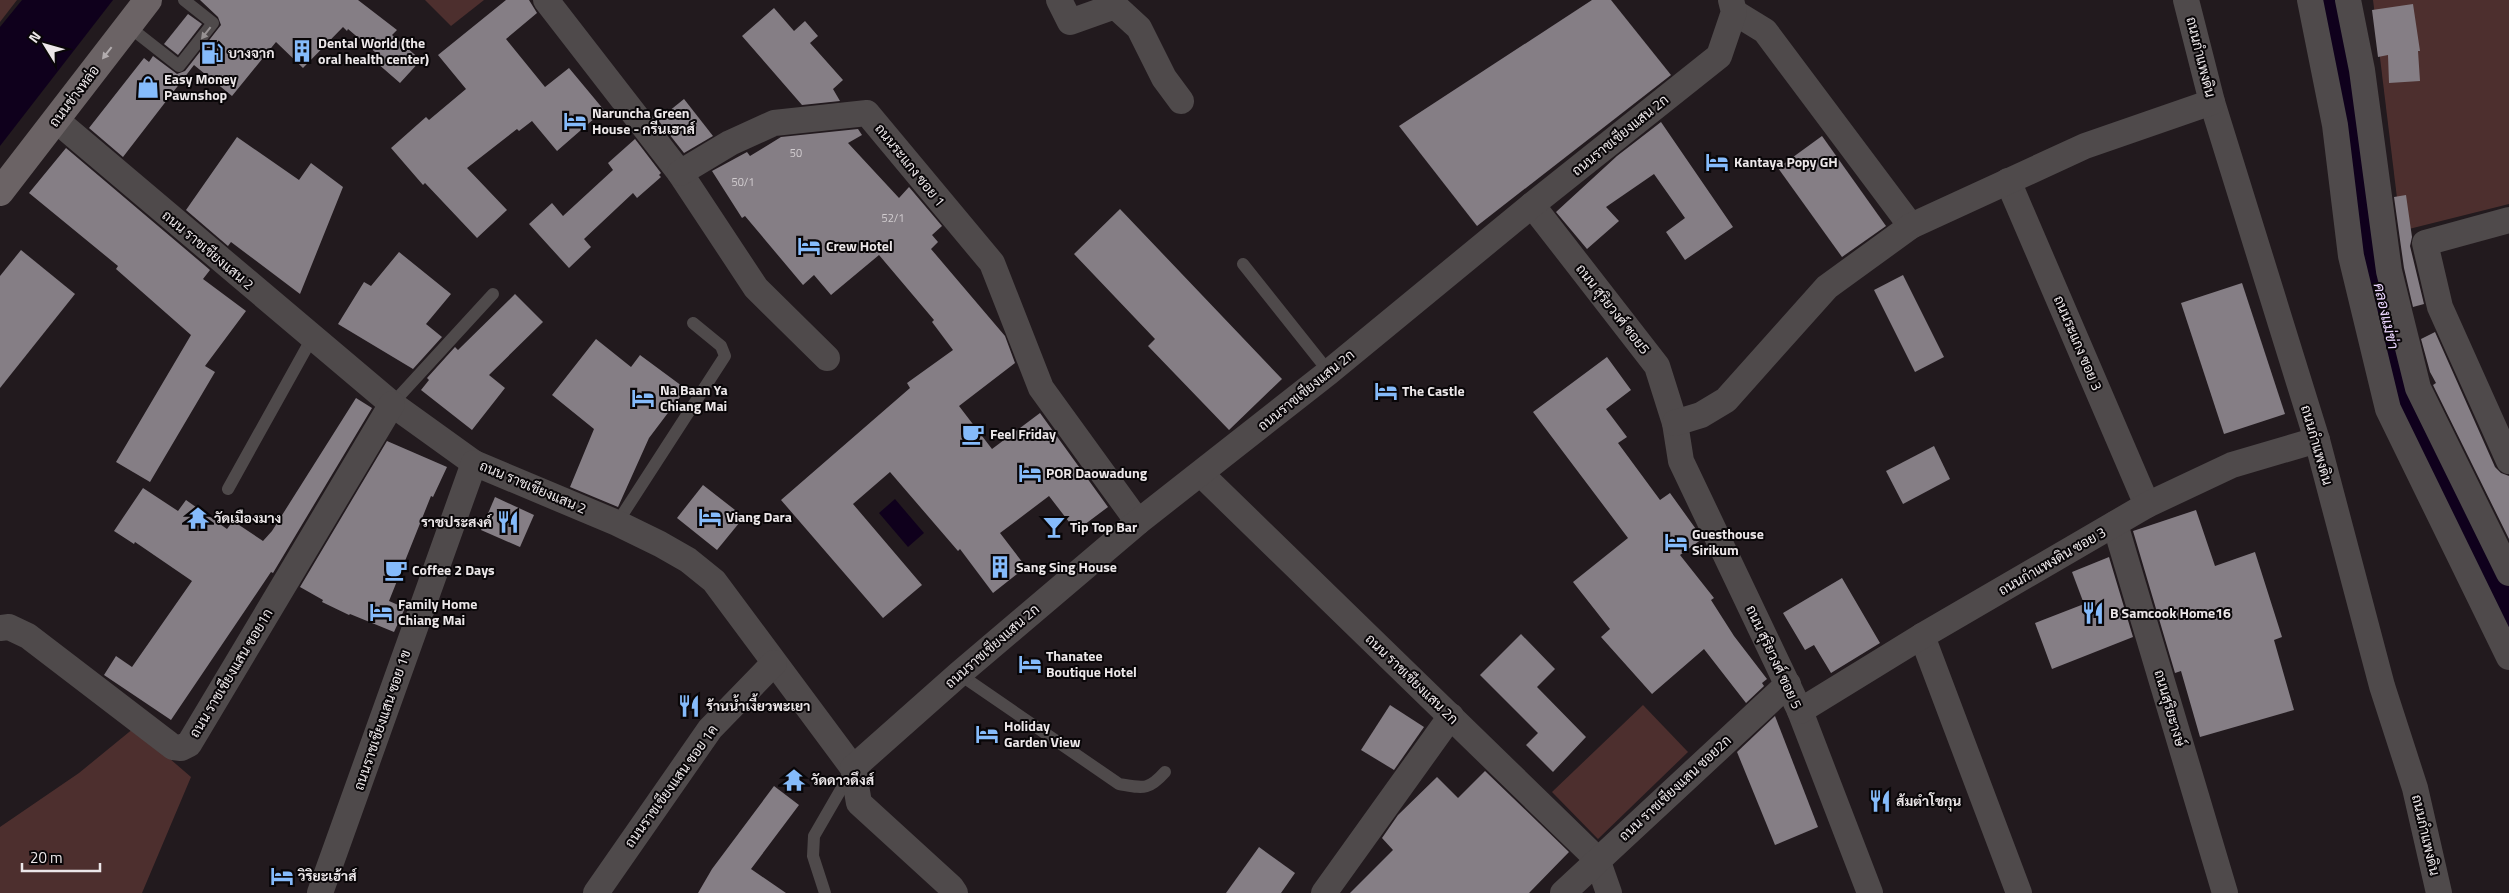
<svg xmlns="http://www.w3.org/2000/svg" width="2509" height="893" font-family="'Titillium Web',Sarabun,sans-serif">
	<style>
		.green { fill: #4d2f2e }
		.water { fill: #0f001c }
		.building { fill: #857e85 }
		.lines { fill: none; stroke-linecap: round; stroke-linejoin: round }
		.lane { stroke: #4f4a4b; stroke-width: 12 }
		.street { stroke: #4f4a4b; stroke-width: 26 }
		.secondary { stroke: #6b6365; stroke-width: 28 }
		.oneway { fill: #969192 }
		.oneway2 { fill: #b2acae }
		.labels { text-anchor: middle; stroke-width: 4; stroke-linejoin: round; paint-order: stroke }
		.number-label { font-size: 11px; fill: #d2cdd0 }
		.poi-label { font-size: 14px; font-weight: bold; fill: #ece7e9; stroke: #090608; text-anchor: start }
		.street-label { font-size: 14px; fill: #ece7e9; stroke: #090608 }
		.water-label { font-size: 15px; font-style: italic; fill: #ead5fe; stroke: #090608 }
	</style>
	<rect width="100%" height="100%" fill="#221a1e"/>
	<g class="green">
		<polygon points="0,0 17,0 0,22"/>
		<polygon points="425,0 484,0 451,26"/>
		<polygon points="2373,0 2509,0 2509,204 2401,231"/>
		<polygon points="1643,705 1688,752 1598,839 1552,792"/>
		<polygon points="134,728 191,777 142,893 0,893 0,827 79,773"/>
	</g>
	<g class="water">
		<polygon points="22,0 113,0 0,146 0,27"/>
		<polygon points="2317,0 2344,0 2416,400 2509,580 2509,640 2392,408"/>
		<polygon points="895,499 924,533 908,547 879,513"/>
	</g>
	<g class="building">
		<polygon points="200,0 358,0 397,30 392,35 421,60 400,83 377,63 382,58 348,29 347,31 343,27 303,68 276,42 232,96 194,65 123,157 89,128 144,58 149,62 153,56 177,74 185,71 221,25 218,17"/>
		<polygon points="506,0 529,0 537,13 506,39 545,87 569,68 604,110 557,151 532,121 519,131 517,129 467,168 507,210 477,238 425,183 423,185 391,148 426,117 429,120 466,89 438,55"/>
		<polygon points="1592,0 1611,0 1671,75 1477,226 1399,126"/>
		<polygon points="2413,4 2420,51 2418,51 2420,81 2389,83 2388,55 2378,57 2372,10"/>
		<polygon points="774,8 794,31 805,21 818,36 810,43 843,80 833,89 840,101 802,105 742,36"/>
		<polygon points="188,14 202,24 178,55 164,44"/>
		<polygon points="684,99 713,136 684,153 658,120"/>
		<polygon points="1661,122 1733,227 1685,260 1666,232 1685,218 1654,174 1606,207 1619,221 1587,249 1556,212 1617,156"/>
		<polygon points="858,129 862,135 848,143 899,198 909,187 942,226 932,235 938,242 931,249 1005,336 1015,363 959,406 992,449 1040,413 1108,507 1076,531 1049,496 1000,533 1026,567 993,593 960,549 958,551 890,472 853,504 922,585 883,618 781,500 910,388 907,383 953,350 932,322 934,320 879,255 831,295 814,275 803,285 745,216 742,218 712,171 747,152 750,156 781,137"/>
		<polygon points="1822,136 1886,226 1842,257 1778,168"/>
		<polygon points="237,137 299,180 311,163 343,187 300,294 231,242 228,246 186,210"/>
		<polygon points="635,139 661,173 659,175 661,177 637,198 633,193 584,239 591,247 569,268 529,224 552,203 563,216 613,170 608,163"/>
		<polygon points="66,148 210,270 203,279 246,311 205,366 215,372 150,482 116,462 191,335 116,269 118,266 29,193"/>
		<polygon points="2406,195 2412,237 2410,246 2424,304 2413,307 2404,268 2394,197"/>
		<polygon points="1120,209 1282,379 1229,430 1148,346 1155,339 1074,254"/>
		<polygon points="21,250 75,294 0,388 0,276"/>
		<polygon points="399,252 451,294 426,324 442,337 413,369 338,324 364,282 371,286"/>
		<polygon points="1903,275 1944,357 1915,372 1874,290"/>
		<polygon points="2242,283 2285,414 2224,434 2181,303"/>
		<polygon points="515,294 543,322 489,375 505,388 472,430 421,390 429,380 427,378 455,347 458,350"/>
		<polygon points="2435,332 2495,467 2501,473 2509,476 2509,539 2433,385 2436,383 2430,372 2421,339"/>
		<polygon points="596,339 631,367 640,355 686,389 649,438 618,507 570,487 594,429 552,395"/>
		<polygon points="1607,357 1631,390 1606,409 1627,437 1618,443 1660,500 1670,493 1698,532 1702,539 1680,555 1714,598 1711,600 1734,636 1767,679 1762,683 1764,686 1746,703 1704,649 1652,694 1601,637 1610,629 1573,582 1628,538 1533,412"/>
		<polygon points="356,398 372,408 273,573 271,572 171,720 104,675 116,656 132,667 192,581 135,542 134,544 114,531 143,488 178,511 186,500 227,529 233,521 263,541 272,531"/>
		<polygon points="387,441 447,467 433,497 431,496 389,601 405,608 394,632 350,614 349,615 322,602 323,600 300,587"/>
		<polygon points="1934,446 1950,479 1903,504 1886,471"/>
		<polygon points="703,485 744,517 717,550 677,518"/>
		<polygon points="495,497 534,515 520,547 481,530"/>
		<polygon points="2196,510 2215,566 2255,552 2282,637 2274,640 2294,710 2200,737 2181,671 2175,673 2133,531"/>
		<polygon points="2109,557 2133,637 2052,669 2035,623 2084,604 2072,572"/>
		<polygon points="1842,578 1880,643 1831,673 1814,645 1805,650 1783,613"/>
		<polygon points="1521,634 1555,669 1537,687 1586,737 1553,772 1526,745 1538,733 1480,675"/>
		<polygon points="1390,705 1424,727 1394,770 1361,750"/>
		<polygon points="1775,716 1818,827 1775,845 1737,752"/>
		<polygon points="1485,771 1569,852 1529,893 1350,893 1393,850 1382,838 1398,815 1437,777 1458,798"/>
		<polygon points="774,786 799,805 751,869 786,893 698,893 712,869"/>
		<polygon points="1259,847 1295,873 1281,893 1226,893"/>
	</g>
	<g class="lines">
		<g class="lane">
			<polyline points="128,26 179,66 213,23 184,0"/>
			<polyline points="1243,264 1329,372"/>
			<polyline points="392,404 493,294"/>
			<polyline points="228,489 312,338"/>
			<polyline points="617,523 725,356 721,346 693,323"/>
			<path d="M959 674 1119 784C1143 788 1148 791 1165 772"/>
			<polyline points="825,893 813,856 814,836 851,772"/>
		</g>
		<g class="street">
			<polyline points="546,0 680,173 756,288 827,358"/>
			<polyline points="1059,0 1070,22 1115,6 1139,28 1164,78 1181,101"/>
			<polyline points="2186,0 2212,102 2317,440 2382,686 2415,788 2439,893"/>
			<polyline points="2310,0 2335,125 2351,256 2388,409 2509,657"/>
			<polyline points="2348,0 2362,70 2389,271 2418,388 2509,573"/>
			<polyline points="1734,12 1765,31 1911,226"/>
			<polyline points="56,120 392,404 474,463 617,523 660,544 688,560 714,581 853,768 859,803 951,887 955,893"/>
			<polyline points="680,173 730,143 774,123 867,113 992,263 1041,388 1138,522"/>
			<polyline points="2008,181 2147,505"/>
			<polyline points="1532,205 1657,366 1675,423 1681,461 1800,711 1870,893"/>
			<polyline points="2509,220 2425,243 2440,307 2509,461"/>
			<polyline points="1675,423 1701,415 1726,400 1827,287 1911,226 2085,146 2212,102"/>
			<polyline points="1201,474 1597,859 1609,893"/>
			<polyline points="2115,524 2225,893"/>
			<polyline points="0,628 9,627 28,636 173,747 181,748 189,744 392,404"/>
			<polyline points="1922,636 2019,893"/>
			<polyline points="1800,711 1922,636 2147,505 2232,465 2317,440"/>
			<polyline points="853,768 959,674 1138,522 1329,372 1532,205 1719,56 1734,12 1731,0"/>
			<polyline points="320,893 474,463"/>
			<polyline points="596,893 710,729 774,663"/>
			<polyline points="1324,893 1451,716"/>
			<polyline points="1563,893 1788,684"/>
		</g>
		<polyline class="secondary" points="0,192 148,0"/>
	</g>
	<defs><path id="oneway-solid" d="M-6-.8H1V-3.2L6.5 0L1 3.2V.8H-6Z" transform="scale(1.25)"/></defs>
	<use class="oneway" href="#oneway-solid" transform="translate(206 33) rotate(128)"/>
	<use class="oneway2" href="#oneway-solid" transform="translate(107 53) rotate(128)"/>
	<defs>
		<symbol id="building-bare" viewBox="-9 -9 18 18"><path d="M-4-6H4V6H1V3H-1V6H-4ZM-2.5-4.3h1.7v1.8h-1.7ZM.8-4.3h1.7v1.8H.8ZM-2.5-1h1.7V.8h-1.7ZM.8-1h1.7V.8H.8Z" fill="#85bbfb" stroke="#090608" stroke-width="2.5" paint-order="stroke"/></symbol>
		<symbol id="fuel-bare" viewBox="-9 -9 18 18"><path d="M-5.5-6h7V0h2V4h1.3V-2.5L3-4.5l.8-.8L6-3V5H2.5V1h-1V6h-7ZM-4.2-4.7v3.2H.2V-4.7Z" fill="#85bbfb" stroke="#090608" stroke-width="2.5" paint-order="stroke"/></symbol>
		<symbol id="shop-bare" viewBox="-9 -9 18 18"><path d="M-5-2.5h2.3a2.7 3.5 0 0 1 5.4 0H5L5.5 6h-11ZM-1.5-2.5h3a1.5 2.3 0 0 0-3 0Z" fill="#85bbfb" stroke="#090608" stroke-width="2.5" paint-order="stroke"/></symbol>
		<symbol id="hotel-bare" viewBox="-9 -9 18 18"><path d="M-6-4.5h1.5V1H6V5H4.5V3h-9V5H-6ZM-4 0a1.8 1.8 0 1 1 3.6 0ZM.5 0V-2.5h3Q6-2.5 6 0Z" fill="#85bbfb" stroke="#090608" stroke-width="2.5" paint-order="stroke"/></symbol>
		<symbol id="cafe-bare" viewBox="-9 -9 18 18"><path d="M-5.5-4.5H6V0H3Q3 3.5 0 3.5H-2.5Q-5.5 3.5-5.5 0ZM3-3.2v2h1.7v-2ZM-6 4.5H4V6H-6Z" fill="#85bbfb" stroke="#090608" stroke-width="2.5" paint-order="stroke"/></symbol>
		<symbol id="temple-bare" viewBox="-9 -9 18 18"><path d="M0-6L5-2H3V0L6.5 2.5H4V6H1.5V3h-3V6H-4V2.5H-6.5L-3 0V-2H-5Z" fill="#85bbfb" stroke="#090608" stroke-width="2.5" paint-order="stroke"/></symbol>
		<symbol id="restaurant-bare" viewBox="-9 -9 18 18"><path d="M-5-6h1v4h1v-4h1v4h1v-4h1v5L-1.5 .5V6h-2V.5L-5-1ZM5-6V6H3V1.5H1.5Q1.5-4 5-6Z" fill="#85bbfb" stroke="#090608" stroke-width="2.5" paint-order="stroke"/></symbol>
		<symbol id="bar-bare" viewBox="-9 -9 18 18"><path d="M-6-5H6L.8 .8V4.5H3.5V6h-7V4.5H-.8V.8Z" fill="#85bbfb" stroke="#090608" stroke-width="2.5" paint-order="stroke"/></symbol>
	</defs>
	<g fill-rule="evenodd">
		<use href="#building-bare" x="286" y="35" width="32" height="32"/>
		<use href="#fuel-bare" x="196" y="37" width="32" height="32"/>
		<use href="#shop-bare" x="132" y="71" width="32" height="32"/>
		<use href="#hotel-bare" x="559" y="105" width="32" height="32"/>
		<use href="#hotel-bare" x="1701" y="146" width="32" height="32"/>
		<use href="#hotel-bare" x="793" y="230" width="32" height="32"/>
		<use href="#hotel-bare" x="1370" y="375" width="32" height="32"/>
		<use href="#hotel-bare" x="627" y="382" width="32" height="32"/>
		<use href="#cafe-bare" x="957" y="418" width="32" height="32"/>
		<use href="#hotel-bare" x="1014" y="457" width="32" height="32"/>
		<use href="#hotel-bare" x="694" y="501" width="32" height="32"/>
		<use href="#temple-bare" x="182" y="502" width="32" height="32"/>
		<use href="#restaurant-bare" x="492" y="506" width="32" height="32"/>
		<use href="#bar-bare" x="1038" y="511" width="32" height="32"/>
		<use href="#hotel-bare" x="1660" y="526" width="32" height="32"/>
		<use href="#building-bare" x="984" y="551" width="32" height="32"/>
		<use href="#cafe-bare" x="380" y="554" width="32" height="32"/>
		<use href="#hotel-bare" x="365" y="596" width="32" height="32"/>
		<use href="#restaurant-bare" x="2077" y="597" width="32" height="32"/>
		<use href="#hotel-bare" x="1014" y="648" width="32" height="32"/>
		<use href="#restaurant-bare" x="673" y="690" width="32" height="32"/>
		<use href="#hotel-bare" x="971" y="718" width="32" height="32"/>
		<use href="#temple-bare" x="778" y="764" width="32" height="32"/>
		<use href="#restaurant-bare" x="1864" y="785" width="32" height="32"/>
		<use href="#hotel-bare" x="266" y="860" width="32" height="32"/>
	</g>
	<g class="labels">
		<g class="number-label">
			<text x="796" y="157">50</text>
			<text x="743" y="186">50/1</text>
			<text x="893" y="222">52/1</text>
		</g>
		<g class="poi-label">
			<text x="318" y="48">Dental World (the<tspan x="318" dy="16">oral health center)</tspan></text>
			<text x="228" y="58">บางจาก</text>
			<text x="164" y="84">Easy Money<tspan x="164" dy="16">Pawnshop</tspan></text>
			<text x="592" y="118">Naruncha Green<tspan x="592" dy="16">House - กรีนเฮาส์</tspan></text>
			<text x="1734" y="167">Kantaya Popy GH</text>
			<text x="826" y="251">Crew Hotel</text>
			<text x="660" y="395">Na Baan Ya<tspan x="660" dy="16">Chiang Mai</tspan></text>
			<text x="1402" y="396">The Castle</text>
			<text x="990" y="439">Feel Friday</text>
			<text x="1046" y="478">POR Daowadung</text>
			<text x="726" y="522">Viang Dara</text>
			<text x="214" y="523">วัดเมืองมาง</text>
			<text x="492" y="527" text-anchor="end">ราชประสงค์</text>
			<text x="1070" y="532">Tip Top Bar</text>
			<text x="1692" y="539">Guesthouse<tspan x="1692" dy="16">Sirikum</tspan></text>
			<text x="1016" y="572">Sang Sing House</text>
			<text x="412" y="575">Coffee 2 Days</text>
			<text x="398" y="609">Family Home<tspan x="398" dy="16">Chiang Mai</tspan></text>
			<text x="2110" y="618">B Samcook Home16</text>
			<text x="1046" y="661">Thanatee<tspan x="1046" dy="16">Boutique Hotel</tspan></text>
			<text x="706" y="711">ร้านน้ำเงี้ยวพะเยา</text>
			<text x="1004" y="731">Holiday<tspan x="1004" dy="16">Garden View</tspan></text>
			<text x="811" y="785">วัดดาวดึงส์</text>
			<text x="1896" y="806">ส้มตำโชกุน</text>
			<text x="298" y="881">วิริยะเฮ้าส์</text>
		</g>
		<g class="street-label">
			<text transform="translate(2201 57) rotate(76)" y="5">ถนนกำแพงดิน</text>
			<text transform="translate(74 96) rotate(-53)" y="5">ถนนช่างหล่อ</text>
			<text transform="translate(1620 135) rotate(-39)" y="5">ถนนราชเชียงแสน 2ก</text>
			<text transform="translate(910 165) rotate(51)" y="5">ถนนระแกง ซอย 1</text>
			<text transform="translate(208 250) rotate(40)" y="5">ถนน ราชเชียงแสน 2</text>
			<text transform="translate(1613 309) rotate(52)" y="5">ถนน สุริยวงศ์ ซอย5</text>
			<text transform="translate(2078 343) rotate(67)" y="5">ถนนระแกง ซอย 3</text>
			<text transform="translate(1306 390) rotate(-39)" y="5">ถนนราชเชียงแสน 2ก</text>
			<text transform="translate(2317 445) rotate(74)" y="5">ถนนกำแพงดิน</text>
			<text transform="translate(533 487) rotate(23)" y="5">ถนน ราชเชียงแสน 2</text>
			<text transform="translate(2052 561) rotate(-30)" y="5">ถนนกำแพงดิน ซอย 3</text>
			<text transform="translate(992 646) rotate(-41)" y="5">ถนนราชเชียงแสน 2ก</text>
			<text transform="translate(1774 657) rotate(65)" y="5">ถนน สุริยวงศ์ ซอย 5</text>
			<text transform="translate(231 673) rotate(-59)" y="5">ถนน ราชเชียงแสน ซอย1ก</text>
			<text transform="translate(1412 679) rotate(44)" y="5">ถนน ราชเชียงแสน 2ก</text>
			<text transform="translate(2170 708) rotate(74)" y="5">ถนนสุริยะางษ์</text>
			<text transform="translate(382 720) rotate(-71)" y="5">ถนนราชเชียงแสน ซอย 1ข</text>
			<text transform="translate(671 786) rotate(-54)" y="5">ถนนราชเชียงแสน ซอย 1ค</text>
			<text transform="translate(1675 788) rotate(-43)" y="5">ถนน ราชเชียงแสน ซอย2ก</text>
			<text transform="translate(2426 835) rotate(77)" y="5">ถนนกำแพงดิน</text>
		</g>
		<g class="water-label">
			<text transform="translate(2386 316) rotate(77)" y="5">คลองแม่ข่า</text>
		</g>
	</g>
	<g transform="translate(45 45) rotate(307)" stroke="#090608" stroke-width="4" paint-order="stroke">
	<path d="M0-4L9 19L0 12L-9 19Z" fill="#ece7e9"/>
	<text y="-8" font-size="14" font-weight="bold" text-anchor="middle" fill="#ece7e9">N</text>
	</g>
	<path d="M22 863v8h78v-8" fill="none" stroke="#ece7e9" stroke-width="2.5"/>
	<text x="30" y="863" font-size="15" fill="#ece7e9" stroke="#090608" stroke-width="4" paint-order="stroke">20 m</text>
</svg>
